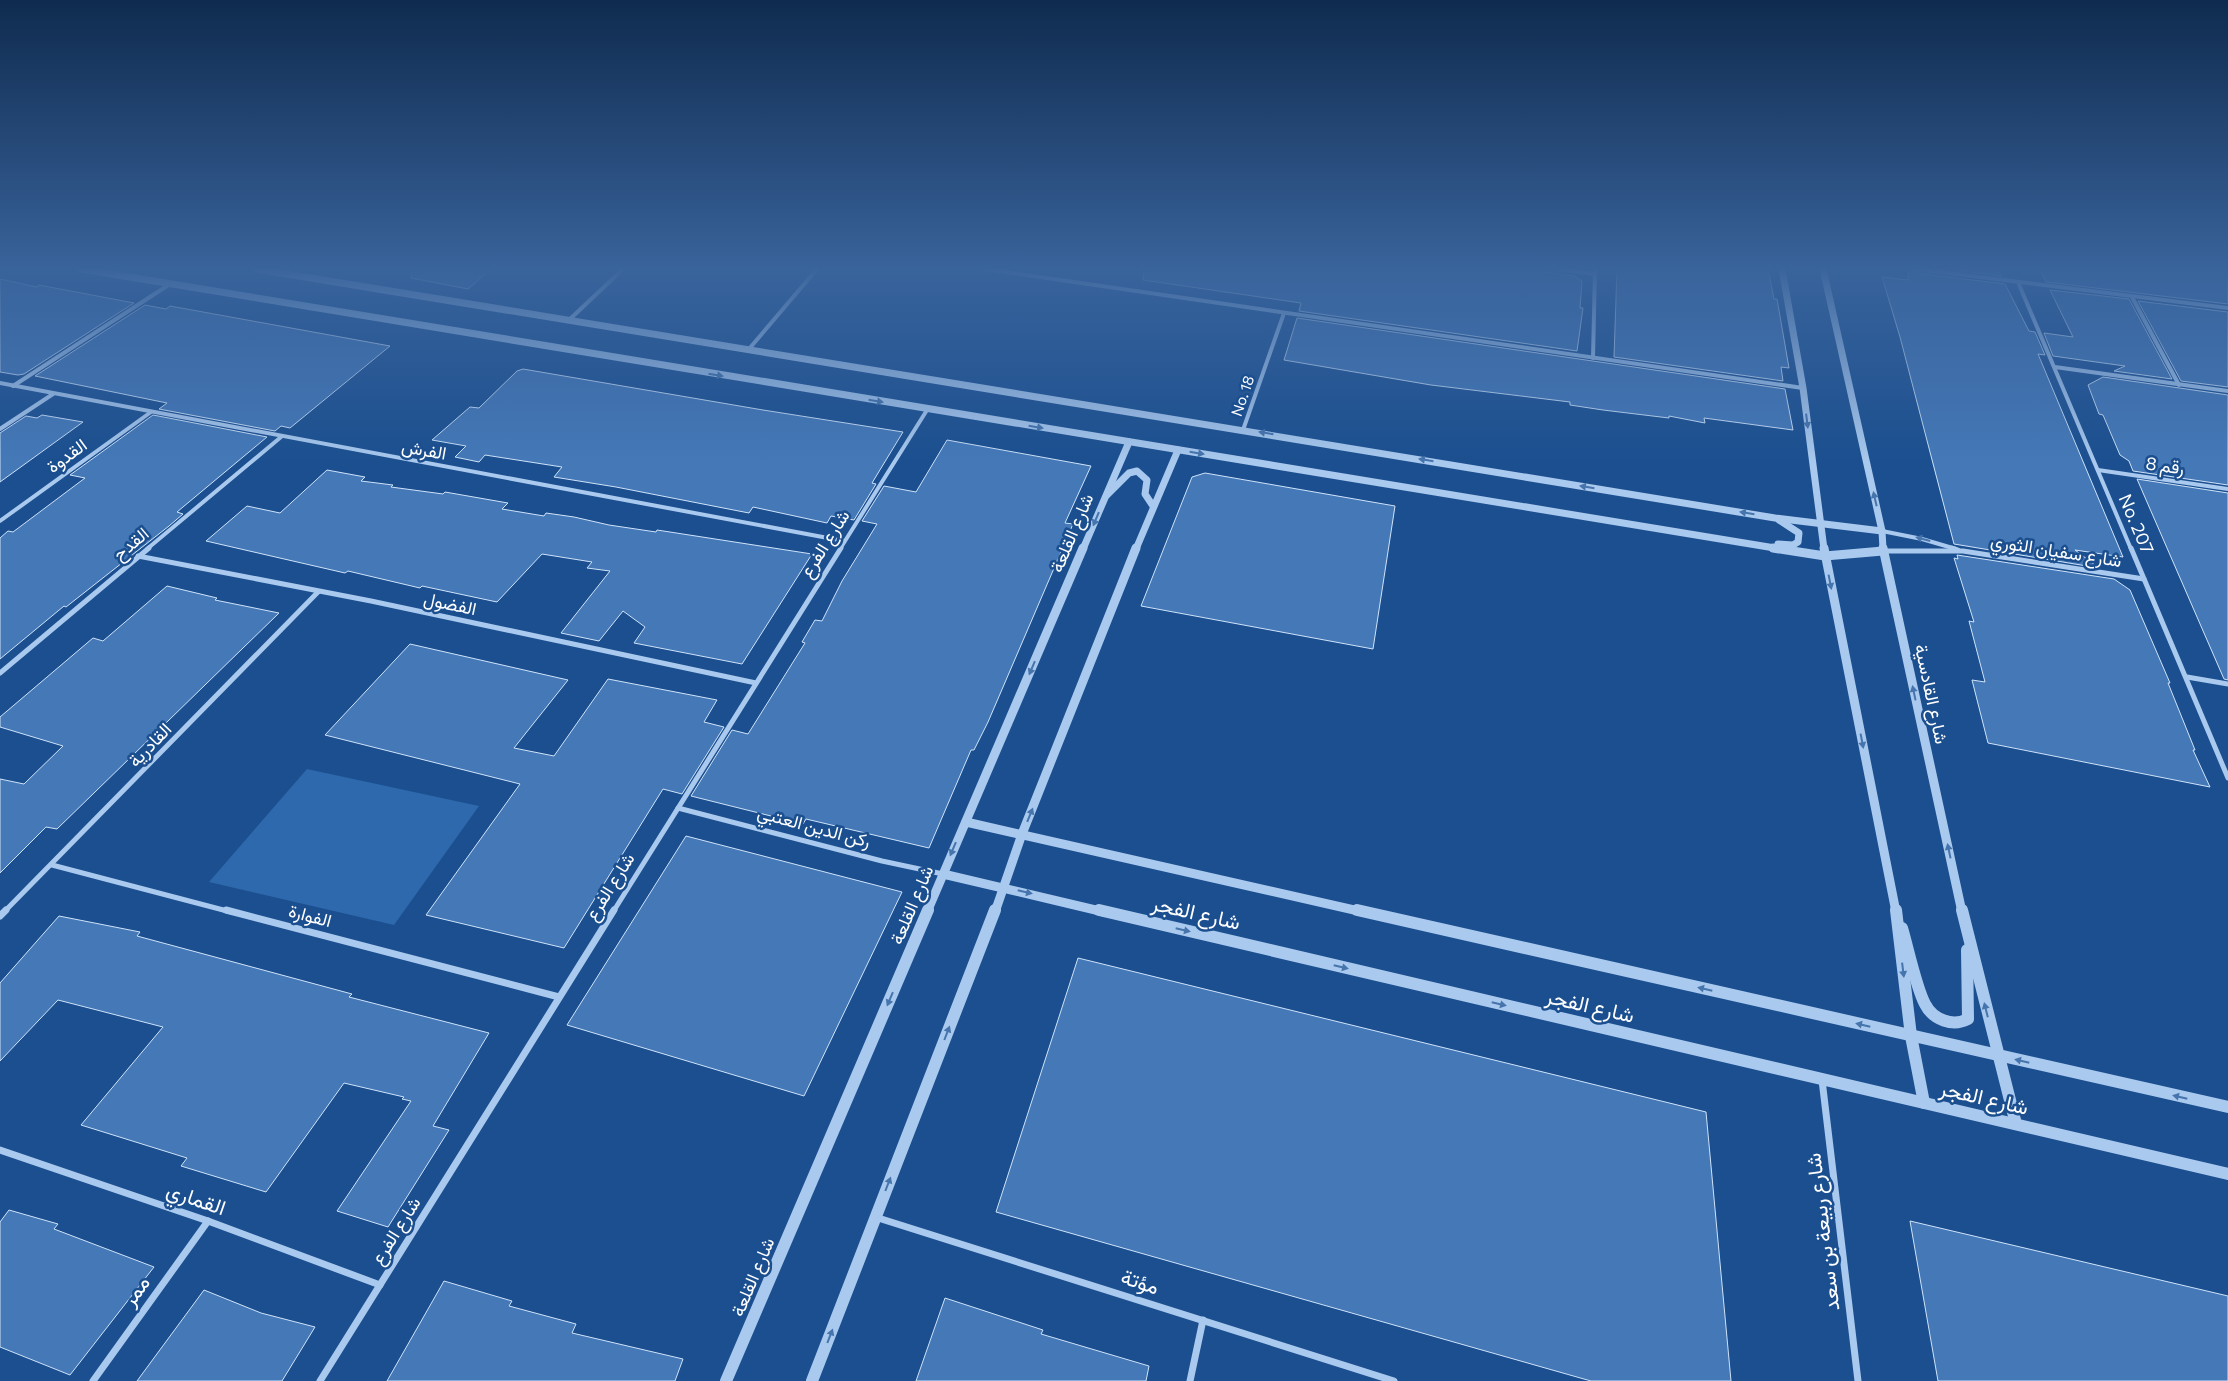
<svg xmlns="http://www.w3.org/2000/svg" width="2228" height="1381" font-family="Commissioner,Vazirmatn,sans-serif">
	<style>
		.green { fill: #2e69ad }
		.building { fill: #4478b7; stroke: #cfe3fa }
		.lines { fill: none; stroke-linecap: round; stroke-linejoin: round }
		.minor-far2 { stroke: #a9c9ee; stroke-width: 4 }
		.minor-far1 { stroke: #a9c9ee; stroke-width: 5 }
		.minor { stroke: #a9c9ee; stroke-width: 7 }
		.tertiary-far2 { stroke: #a9c9ee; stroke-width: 7 }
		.tertiary-far1 { stroke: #a9c9ee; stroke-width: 9 }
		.tertiary { stroke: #a9c9ee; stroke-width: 12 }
		.oneway { fill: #4674ac }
		.labels { text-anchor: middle; stroke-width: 5; stroke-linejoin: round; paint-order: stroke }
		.far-street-label { font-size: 15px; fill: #fff; stroke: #1b4f8f }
		.street-label { font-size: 18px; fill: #fff; stroke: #1b4f8f }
		.near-street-label { font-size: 21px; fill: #fff; stroke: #1b4f8f }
	</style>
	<rect width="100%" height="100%" fill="#1b4f8f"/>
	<polygon class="green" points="307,769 479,806 394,925 209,882"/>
	<g class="building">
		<polygon points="412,269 491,269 468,289 411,278"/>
		<polygon points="1144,269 1526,269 1574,276 1582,281 1580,308 1583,308 1577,351 1299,311 1301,303 1143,280"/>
		<polygon points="1617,269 1768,269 1774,299 1777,299 1789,368 1781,367 1783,381 1614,357"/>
		<polygon points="1909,269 1915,273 2005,284 2029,331 2035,332 2045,355 2038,354 2123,557 2075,550 2099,568 1954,544 1900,337 1882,277 1908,280"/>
		<polygon points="1948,269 1998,269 2001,276"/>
		<polygon points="2040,269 2228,269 2228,304 2046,282"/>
		<polygon points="0,279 37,287 39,285 134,303 24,374 18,375 0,372"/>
		<polygon points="2050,290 2129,299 2172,379 2114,371 2125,366 2053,356 2044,333 2073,337"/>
		<polygon points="2138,301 2228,312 2228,387 2181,381"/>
		<polygon points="145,305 166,309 170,306 390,346 290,428 281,426 275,431 159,409 167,403 35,376"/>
		<polygon points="1297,318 1785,389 1793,430 1704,418 1705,423 1669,416 1669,418 1603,410 1570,405 1570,402 1431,385 1284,360"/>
		<polygon points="523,369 763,410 903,432 872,483 876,484 854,520 831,516 827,523 753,507 749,513 616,487 554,477 562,467 485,455 479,462 455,457 466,446 432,440 470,407 479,408 517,371"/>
		<polygon points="2103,377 2228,395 2228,485 2133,471 2129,461 2120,455 2103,415 2099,414 2088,385"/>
		<polygon points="42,415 83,422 0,482 0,433 26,416 37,418"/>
		<polygon points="153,415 267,437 177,512 183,514 169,526 66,607 64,606 0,659 0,538 8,531 13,532 85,478 70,475"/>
		<polygon points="947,440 1091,466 1065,523 1073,524 988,722 974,750 971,750 929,848 806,819 803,824 691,796 732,730 748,734 805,643 802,642 815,620 822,621 842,581 877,524 862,521 884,486 916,492"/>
		<polygon points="327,470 365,477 361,481 393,485 391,487 443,494 445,492 508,503 502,509 544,516 546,513 574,517 609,525 656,532 657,530 812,554 742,664 634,643 645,627 623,611 599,641 561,633 610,571 587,568 592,562 542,554 497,602 422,586 420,588 348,571 345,573 206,541 247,506 280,513"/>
		<polygon points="1205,473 1395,506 1373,649 1141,606 1192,477"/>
		<polygon points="2137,479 2228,493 2228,680 2224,679"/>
		<polygon points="1957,555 2114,579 2130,590 2170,683 2168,683 2195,750 2193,750 2210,787 1988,743 1972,680 1985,682 1969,621 1974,622 1954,558 1958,559"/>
		<polygon points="167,586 217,598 215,600 279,613 57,829 46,827 0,873 0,779 24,784 63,746 0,727 0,717 93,638 103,641"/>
		<polygon points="410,644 568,680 514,748 554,756 608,679 717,700 704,722 724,727 682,794 663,789 564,948 426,915 520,784 325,735"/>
		<polygon points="686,836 902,892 804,1096 567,1025"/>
		<polygon points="59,916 140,932 137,936 352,994 349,997 489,1033 433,1126 449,1130 388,1227 337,1211 411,1101 402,1099 404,1097 344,1083 266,1192 181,1166 187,1158 81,1125 163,1027 58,1000 0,1061 0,983"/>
		<polygon points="1078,958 1706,1112 1731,1381 1591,1381 996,1212"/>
		<polygon points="9,1210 58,1224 54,1229 154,1267 70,1375 0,1347 0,1222"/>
		<polygon points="1910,1221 2228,1296 2228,1381 1938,1381"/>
		<polygon points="444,1281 512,1301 509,1306 576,1324 572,1333 683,1359 675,1381 387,1381"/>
		<polygon points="204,1290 261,1313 315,1327 282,1381 137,1381"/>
		<polygon points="945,1298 1043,1330 1041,1334 1149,1366 1146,1381 916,1381"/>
	</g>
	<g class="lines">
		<g class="minor-far2">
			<polyline points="985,269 1803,388"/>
			<polyline points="1557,269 1595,274"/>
			<polyline points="1915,269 2228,308"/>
			<polyline points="2018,282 2131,549"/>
			<polyline points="2132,297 2179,385"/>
			<polyline points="569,320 623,269"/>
			<polyline points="749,349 817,269"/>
			<polyline points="1593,358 1595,269"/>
			<polyline points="2055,367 2228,391"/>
			<polyline points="0,383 844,541"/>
			<polyline points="13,386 170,284"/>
			<polyline points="0,429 53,394"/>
			<polyline points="1243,430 1284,313"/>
			<polyline points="2098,470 2228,489"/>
			<polyline points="0,521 151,412"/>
			<polyline points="1882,531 1922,539 1956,549"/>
			<polyline points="147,549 281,437"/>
			<polyline points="840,549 927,410"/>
		</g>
		<g class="minor-far1">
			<polyline points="1952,548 1958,550"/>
			<polyline points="2131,548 2228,778"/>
			<polyline points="1883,551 1963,551 2144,579"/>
			<polyline points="138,556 371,601 756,683"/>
			<polyline points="0,673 149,548"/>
			<polyline points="2187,677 2228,684"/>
			<polyline points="678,808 882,861 943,874"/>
			<polyline points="52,865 231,912"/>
			<polyline points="4,912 318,592"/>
			<polyline points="613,912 841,548"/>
		</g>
		<g class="minor">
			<polyline points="226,910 559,997"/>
			<polyline points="0,916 6,910"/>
			<polyline points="1822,1080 1858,1381"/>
			<polyline points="0,1150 208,1221 380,1285"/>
			<polyline points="875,1217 1394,1381"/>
			<polyline points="93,1381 208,1221"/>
			<polyline points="320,1381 614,910"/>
			<polyline points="1190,1381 1203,1320"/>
		</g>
		<g class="tertiary-far2">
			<polyline points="81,269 1781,549"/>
			<polyline points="256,269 1775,518 1882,531"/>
			<polyline points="1782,269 1803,388 1824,549"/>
			<polyline points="1823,269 1882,531 1883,549"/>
			<polyline points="1107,495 1129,473 1137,471 1147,480 1145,494 1153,506"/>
			<polyline points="1778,544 1793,545 1798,542 1799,533 1779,520"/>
			<polyline points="1083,549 1129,442"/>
			<polyline points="1136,549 1178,450"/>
		</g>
		<g class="tertiary-far1">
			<polyline points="1773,548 1825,556 1883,551"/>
			<polyline points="1824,548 1896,912"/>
			<polyline points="1883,548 1962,912"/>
			<polyline points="966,822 1363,912"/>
			<polyline points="943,874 1104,912"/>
			<polyline points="927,912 1083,548"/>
			<polyline points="995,912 1022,834 1136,548"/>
		</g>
		<g class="tertiary">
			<polyline points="1099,910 2228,1174"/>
			<polyline points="1357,910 2228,1107"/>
			<polyline points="1896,910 1911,1036 1924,1103"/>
			<polyline points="1962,910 2016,1124"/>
			<path d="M1902 928C1908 948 1916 987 1925 1004 1933 1020 1953 1027 1968 1019L1967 950"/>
			<polyline points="726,1381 928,910"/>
			<polyline points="812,1381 995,910"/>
		</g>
	</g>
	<defs><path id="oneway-solid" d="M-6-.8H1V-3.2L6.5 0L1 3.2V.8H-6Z" transform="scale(1.25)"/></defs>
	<g class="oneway">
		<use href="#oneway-solid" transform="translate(716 375) rotate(9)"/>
		<use href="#oneway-solid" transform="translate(876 401) rotate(9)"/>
		<use href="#oneway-solid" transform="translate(1807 421) rotate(83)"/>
		<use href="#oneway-solid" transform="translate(1036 427) rotate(9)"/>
		<use href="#oneway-solid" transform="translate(1266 433) rotate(-171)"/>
		<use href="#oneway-solid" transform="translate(1197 453) rotate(9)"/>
		<use href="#oneway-solid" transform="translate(1426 460) rotate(-171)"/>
		<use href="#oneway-solid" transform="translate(1587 487) rotate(-171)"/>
		<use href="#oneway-solid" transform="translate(1875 499) rotate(-103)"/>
		<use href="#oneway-solid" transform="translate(1747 513) rotate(-171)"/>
		<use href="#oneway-solid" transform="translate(1096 519) rotate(113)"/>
		<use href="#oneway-solid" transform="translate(1923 539) rotate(-165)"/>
		<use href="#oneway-solid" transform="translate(1830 582) rotate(79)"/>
		<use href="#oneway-solid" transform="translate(1032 668) rotate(113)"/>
		<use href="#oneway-solid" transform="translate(1914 693) rotate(-102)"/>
		<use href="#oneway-solid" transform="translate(1862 741) rotate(79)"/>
		<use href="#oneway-solid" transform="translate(1030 815) rotate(-68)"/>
		<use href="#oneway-solid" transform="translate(953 849) rotate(113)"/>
		<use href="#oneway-solid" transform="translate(1949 851) rotate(-102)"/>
		<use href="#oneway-solid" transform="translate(1025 892) rotate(13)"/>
		<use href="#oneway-solid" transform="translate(1183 930) rotate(13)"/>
		<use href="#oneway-solid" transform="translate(1341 967) rotate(13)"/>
		<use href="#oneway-solid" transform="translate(1903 970) rotate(83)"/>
		<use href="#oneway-solid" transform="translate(1705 989) rotate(-167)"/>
		<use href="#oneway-solid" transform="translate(890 999) rotate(113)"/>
		<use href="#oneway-solid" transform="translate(1499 1004) rotate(13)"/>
		<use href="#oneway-solid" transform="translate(1986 1010) rotate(-104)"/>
		<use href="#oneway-solid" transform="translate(1863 1025) rotate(-167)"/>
		<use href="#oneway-solid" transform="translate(947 1033) rotate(-69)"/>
		<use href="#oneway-solid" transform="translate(2022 1061) rotate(-167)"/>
		<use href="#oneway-solid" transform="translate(2180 1097) rotate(-167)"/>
		<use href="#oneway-solid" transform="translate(888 1184) rotate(-69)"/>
		<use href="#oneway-solid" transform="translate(830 1336) rotate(-69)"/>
	</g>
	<linearGradient id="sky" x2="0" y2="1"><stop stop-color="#0f2b4f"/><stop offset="0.58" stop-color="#39639b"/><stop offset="1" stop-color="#39639b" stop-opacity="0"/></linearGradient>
	<rect width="2228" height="463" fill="url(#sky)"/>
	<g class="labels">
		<g class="far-street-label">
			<text transform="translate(1243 396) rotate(-71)" y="5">No. 18</text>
		</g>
		<g class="street-label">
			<text transform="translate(424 450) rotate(10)" y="6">الفرش</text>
			<text transform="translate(67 456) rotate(-36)" y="6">القدوة</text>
			<text transform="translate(2165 466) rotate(8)" y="6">رقم 8</text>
			<text transform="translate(2136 524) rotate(67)" y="6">No. 207</text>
			<text transform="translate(1072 533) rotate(-67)" y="6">شارع القلعة</text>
			<text transform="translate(131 544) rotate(-40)" y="6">القدح</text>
			<text transform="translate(825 544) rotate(-58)" y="6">شارع الفرع</text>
			<text transform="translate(2056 551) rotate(9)" y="6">شارع سفيان الثوري</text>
			<text transform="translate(450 604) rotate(12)" y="6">الفضول</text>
			<text transform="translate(1931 694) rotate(78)" y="6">شارع القادسية</text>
			<text transform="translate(150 745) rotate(-46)" y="6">القادرية</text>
			<text transform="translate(814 827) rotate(15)" y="6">ركن الدين العتبي</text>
			<text transform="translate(610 887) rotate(-58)" y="6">شارع الفرع</text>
			<text transform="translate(912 905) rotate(-67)" y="6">شارع القلعة</text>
			<text transform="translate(310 916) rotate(15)" y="6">الفوارة</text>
			<text transform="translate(396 1231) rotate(-58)" y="6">شارع الفرع</text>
			<text transform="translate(753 1277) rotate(-67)" y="6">شارع القلعة</text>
		</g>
		<g class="near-street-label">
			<text transform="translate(1196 913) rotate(13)" y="7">شارع الفجر</text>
			<text transform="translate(1590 1006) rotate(13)" y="7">شارع الفجر</text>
			<text transform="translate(1984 1098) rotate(13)" y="7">شارع الفجر</text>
			<text transform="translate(196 1199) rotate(19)" y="7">القماري</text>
			<text transform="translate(1823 1232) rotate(-97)" y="7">شارع ربيعة بن سعد</text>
			<text transform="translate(1140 1282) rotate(18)" y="7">مؤتة</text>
			<text transform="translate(136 1291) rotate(-54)" y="7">ممر</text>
		</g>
	</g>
</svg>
